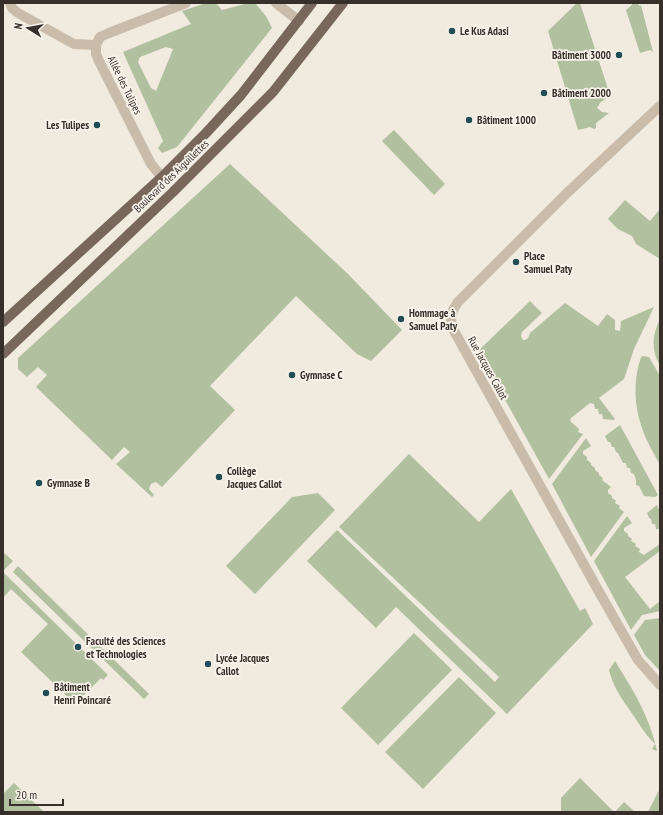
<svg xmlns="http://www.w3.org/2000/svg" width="663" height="815" font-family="'PT Sans Narrow',sans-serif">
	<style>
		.green { fill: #b1c09f; fill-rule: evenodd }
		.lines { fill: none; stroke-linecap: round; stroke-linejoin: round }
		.minor { stroke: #c9bcab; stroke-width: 10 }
		.major { stroke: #78685c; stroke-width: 10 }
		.poi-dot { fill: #224d56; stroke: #f9f4eb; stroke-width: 1.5 }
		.labels { text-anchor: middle; stroke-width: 3.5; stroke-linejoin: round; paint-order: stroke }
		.poi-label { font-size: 11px; font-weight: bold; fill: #372f2a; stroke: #f9f4eb; text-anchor: start }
		.street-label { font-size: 11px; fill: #372f2a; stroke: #f9f4eb }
	</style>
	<rect width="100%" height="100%" fill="#f1eadf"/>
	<g class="green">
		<path d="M206 3H216L222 10 245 4 246 3H255L266 16 272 28 177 147 162 153 158 148 163 141 123 52 191 24 182 11ZM166 47 173 49 156 91 151 88 138 62 140 57Z"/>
		<polygon points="577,3 580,3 610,95 600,103 597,108 602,112 609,113 596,123 596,128 594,129 590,127 578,130 548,31"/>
		<polygon points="634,3 637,3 640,6 641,5 653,52 650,50 640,53 626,10"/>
		<polygon points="394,130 445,184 434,195 382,141"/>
		<polygon points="230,164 348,274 402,330 371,361 357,354 296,296 210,386 235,410 162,487 156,482 151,484 149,489 154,495 152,497 116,464 130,452 124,447 112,460 36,387 47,375 38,367 27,377 18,369 18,358"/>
		<polygon points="625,200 650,221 660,209 660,259 636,244 632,236 618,229 608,219"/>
		<polygon points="530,301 542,313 522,332 521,336 523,340 525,340 528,338 530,333 565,303 598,326 607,314 615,320 615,330 620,331 621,321 654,307 634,349 624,379 599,398 615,419 613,420 603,419 602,414 599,414 598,409 595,409 594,404 590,403 571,418 570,421 579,429 578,432 583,434 549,479 478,351"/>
		<path d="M660 319V366C651 350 652 335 660 319Z"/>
		<path d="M643 356 649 357 660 376V465C654 453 646 441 642 428 634 406 633 380 641 357Z"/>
		<polygon points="620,425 658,495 655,497 644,496 639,486 636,485 636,480 634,474 631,473 630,468 627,468 626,463 623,463 618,453 616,452 614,447 612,447 610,442 608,442 605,436"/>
		<polygon points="586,438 591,446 583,451 583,454 587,457 587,460 591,463 591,465 595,468 595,470 599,473 599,475 603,478 602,480 611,487 608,490 608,493 612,496 612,498 616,501 615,503 620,506 619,508 624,512 591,557 552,484"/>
		<polygon points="409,454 479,522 511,489 580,611 585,608 593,624 507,714 396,607 376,628 307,561 337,530 495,682 499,677 339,527"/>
		<polygon points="318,493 335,510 255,594 226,566 292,497"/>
		<polygon points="657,505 660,512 660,533 659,529 656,529 655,524 652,524 651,519 649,518 647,513"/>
		<polygon points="627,516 632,523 624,528 624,531 628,534 628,536 632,539 631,541 636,544 635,546 640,549 639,552 644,555 660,544 660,551 625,577 650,609 660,601 660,611 642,615 631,630 594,561"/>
		<polygon points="3,552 13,561 3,571"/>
		<polygon points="18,566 149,694 144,699 13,572"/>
		<polygon points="3,572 108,675 103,680 101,678 75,704 21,652 48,624 11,589 3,598"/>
		<polygon points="660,618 660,671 645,655 634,635 645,620"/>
		<polygon points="414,633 452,670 378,745 341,708"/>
		<path d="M615 661C634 692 649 715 657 751L652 749 655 744C649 738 646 734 641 727 629 707 615 694 609 670Z"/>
		<polygon points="459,677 496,713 423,789 385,752"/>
		<polygon points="580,778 614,812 561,812 561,798"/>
		<polygon points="14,783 44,812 3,812 3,794"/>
		<polygon points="660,788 660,812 648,812"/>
		<polygon points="624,802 635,812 615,812"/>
	</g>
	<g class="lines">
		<g class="minor">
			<polyline points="10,3 12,8 18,13 74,44 96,45"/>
			<polyline points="276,3 299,21"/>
			<polyline points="96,45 96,54 99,61 151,164 162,177"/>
			<polyline points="96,45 100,37 109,33 186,3"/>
			<polyline points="660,106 567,193 458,302 453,310 451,320 453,329 598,590 638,660 660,685"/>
		</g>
		<g class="major">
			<polyline points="3,322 162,177 206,133 241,95 312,3"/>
			<polyline points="3,354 173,192 273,92 343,3"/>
		</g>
	</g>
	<g class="poi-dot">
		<circle cx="452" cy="31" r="4"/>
		<circle cx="619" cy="55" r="4"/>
		<circle cx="544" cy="93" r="4"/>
		<circle cx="469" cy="120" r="4"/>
		<circle cx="97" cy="125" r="4"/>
		<circle cx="516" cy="262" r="4"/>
		<circle cx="401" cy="319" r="4"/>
		<circle cx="292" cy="375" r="4"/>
		<circle cx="219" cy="477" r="4"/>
		<circle cx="39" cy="483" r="4"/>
		<circle cx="78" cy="647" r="4"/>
		<circle cx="208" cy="664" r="4"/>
		<circle cx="46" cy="693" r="4"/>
	</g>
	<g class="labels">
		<g class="poi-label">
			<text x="460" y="35">Le Kus Adasi</text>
			<text x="611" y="59" text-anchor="end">Bâtiment 3000</text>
			<text x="552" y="97">Bâtiment 2000</text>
			<text x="477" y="124">Bâtiment 1000</text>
			<text x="89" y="129" text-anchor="end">Les Tulipes</text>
			<text x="524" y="260">Place<tspan x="524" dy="13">Samuel Paty</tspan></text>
			<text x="409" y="317">Hommage à<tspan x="409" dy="13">Samuel Paty</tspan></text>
			<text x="300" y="379">Gymnase C</text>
			<text x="227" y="475">Collège<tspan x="227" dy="13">Jacques Callot</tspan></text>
			<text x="47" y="487">Gymnase B</text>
			<text x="86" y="645">Faculté des Sciences<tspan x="86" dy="13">et Technologies</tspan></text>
			<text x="216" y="662">Lycée Jacques<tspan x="216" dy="13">Callot</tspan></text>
			<text x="54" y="691">Bâtiment<tspan x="54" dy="13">Henri Poincaré</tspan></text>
		</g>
		<g class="street-label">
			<text transform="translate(125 85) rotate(64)" y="4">Allée des Tulipes</text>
			<text transform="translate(171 176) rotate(-44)" y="4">Boulevard des Aiguillettes</text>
			<text transform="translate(488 368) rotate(61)" y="4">Rue Jacques Callot</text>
		</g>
	</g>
	<rect width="663" height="815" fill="none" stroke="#372f2a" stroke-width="8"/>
	<g transform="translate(28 28) rotate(281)" stroke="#f9f4eb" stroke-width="3" paint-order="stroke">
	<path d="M0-3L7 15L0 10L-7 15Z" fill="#372f2a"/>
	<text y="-6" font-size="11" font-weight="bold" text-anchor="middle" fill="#372f2a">N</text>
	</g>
	<path d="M10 799v6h53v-6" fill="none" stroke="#372f2a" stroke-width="2"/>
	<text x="16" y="799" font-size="12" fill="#372f2a" stroke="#f9f4eb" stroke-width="3" paint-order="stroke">20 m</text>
</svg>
